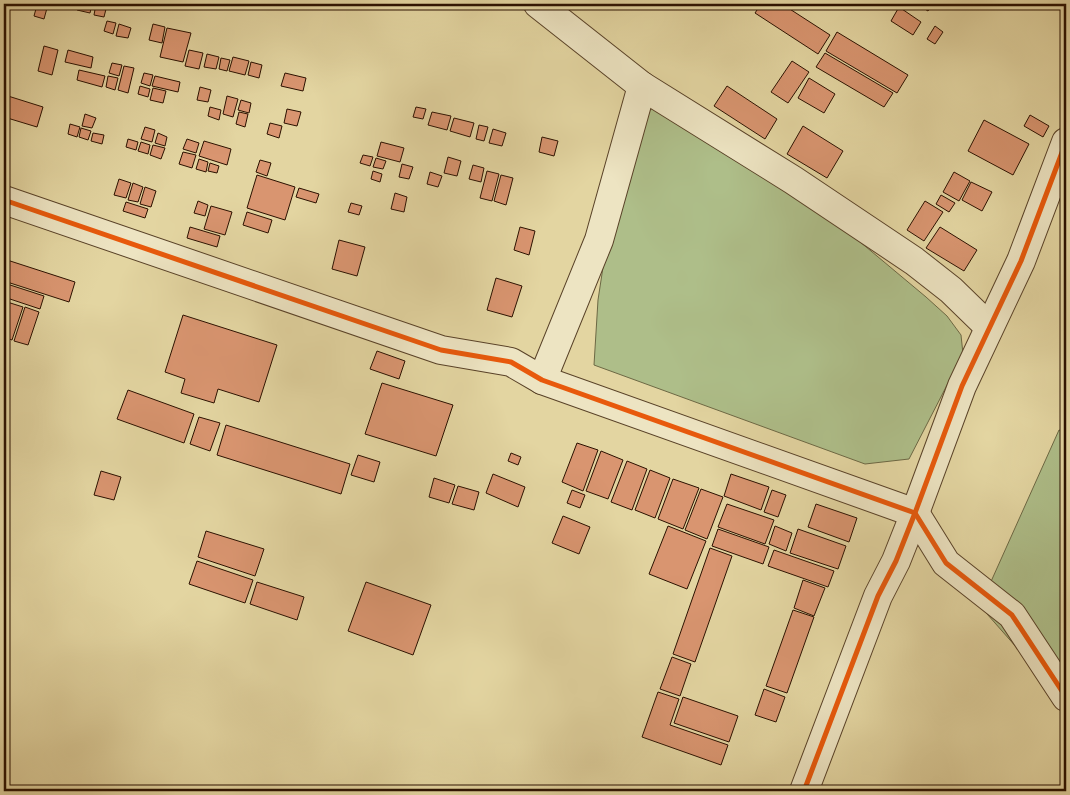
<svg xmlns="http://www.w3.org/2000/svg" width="1070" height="795" font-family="Alegreya,serif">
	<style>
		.green { fill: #aebe89; stroke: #6c6844 }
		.building { fill: #d99570; stroke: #2b1100 }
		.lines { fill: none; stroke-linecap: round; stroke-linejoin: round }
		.street-casing { stroke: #594228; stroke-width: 30 }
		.street { stroke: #ede4c2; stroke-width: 28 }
		.cycleway-casing { stroke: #ede4c2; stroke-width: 8 }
		.cycleway { stroke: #e8590c; stroke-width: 5 }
	</style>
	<rect width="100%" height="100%" fill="#e3d5a1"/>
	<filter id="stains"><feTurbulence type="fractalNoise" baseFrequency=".004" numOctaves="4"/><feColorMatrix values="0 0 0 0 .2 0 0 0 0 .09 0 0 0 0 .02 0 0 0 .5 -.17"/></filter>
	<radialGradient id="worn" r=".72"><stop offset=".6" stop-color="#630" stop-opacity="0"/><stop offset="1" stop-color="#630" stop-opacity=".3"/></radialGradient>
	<g class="green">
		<polygon points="660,106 798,190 926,297 947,316 961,335 963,354 909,459 865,464 594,365 598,300 609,228 644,117 651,109"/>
		<polygon points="1059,430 1066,432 1066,713 1032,665 980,606"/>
	</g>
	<g class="building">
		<polygon points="79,4 92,4 90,13 77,10"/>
		<polygon points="96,4 107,5 104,17 94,15"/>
		<polygon points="761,4 782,4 830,35 818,54 755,13"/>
		<polygon points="917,4 933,4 928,11"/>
		<polygon points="37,5 47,8 44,19 34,16"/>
		<polygon points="899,7 921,22 913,35 891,21"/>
		<polygon points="107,21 116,23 113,34 104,31"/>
		<polygon points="119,24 131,28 128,38 116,36"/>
		<polygon points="153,24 165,27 162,43 149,40"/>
		<polygon points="935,26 943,32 935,44 927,39"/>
		<polygon points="167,28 191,33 183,62 160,57"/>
		<polygon points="837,32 908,75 897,93 826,51"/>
		<polygon points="44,46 58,50 52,75 38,71"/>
		<polygon points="68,50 93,57 91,68 65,62"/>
		<polygon points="189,50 203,53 199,69 185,66"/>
		<polygon points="825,53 893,93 884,107 816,67"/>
		<polygon points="207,54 219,57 216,69 204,67"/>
		<polygon points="233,57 249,61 245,75 229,71"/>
		<polygon points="221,58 230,60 227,71 219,69"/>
		<polygon points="792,61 809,72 788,103 771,92"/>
		<polygon points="251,62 262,65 259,78 248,75"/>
		<polygon points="112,63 122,65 119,76 109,73"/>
		<polygon points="124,66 134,68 128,93 118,90"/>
		<polygon points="79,70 105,76 102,87 77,80"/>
		<polygon points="144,73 153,75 150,86 141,83"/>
		<polygon points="285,73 306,78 303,91 281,86"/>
		<polygon points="108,76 118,78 115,90 106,87"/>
		<polygon points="155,76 180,82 178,92 152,86"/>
		<polygon points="809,78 835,94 824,113 798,98"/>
		<polygon points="140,86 150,89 148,97 138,94"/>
		<polygon points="727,86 777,119 765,139 714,106"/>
		<polygon points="200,87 211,90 208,102 197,100"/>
		<polygon points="153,88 166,91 163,103 150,100"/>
		<polygon points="8,96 43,107 37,127 4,117"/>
		<polygon points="227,96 238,99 233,117 223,114"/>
		<polygon points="241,100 251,103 249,113 238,110"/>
		<polygon points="210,107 221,110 219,120 208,116"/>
		<polygon points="416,107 426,109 423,119 413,117"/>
		<polygon points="287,109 301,112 297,126 284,123"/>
		<polygon points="239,112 248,114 245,127 236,124"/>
		<polygon points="432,112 451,116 447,130 428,125"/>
		<polygon points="85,114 96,118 92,128 82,126"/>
		<polygon points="1030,115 1049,126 1043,137 1024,126"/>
		<polygon points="454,118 474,123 470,137 450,131"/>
		<polygon points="984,120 1029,144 1013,175 968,151"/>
		<polygon points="270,123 282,126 279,138 267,134"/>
		<polygon points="70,124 80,127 77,137 68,134"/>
		<polygon points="479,125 488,127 484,141 476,139"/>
		<polygon points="803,126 843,151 827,178 787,154"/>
		<polygon points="145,127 155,130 152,142 141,139"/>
		<polygon points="81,128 91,131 88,140 79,137"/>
		<polygon points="493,129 506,133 502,146 489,143"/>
		<polygon points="93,133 104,135 102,144 91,141"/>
		<polygon points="158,133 167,137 165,146 155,143"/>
		<polygon points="542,137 558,141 554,156 539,152"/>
		<polygon points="128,139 138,142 136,150 126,147"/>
		<polygon points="187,139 199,143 196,153 183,149"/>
		<polygon points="204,141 231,149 227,165 199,156"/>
		<polygon points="141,142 150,145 148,154 138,151"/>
		<polygon points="381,142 404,148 400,162 377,156"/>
		<polygon points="153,145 165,148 161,159 150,155"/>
		<polygon points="183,152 196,155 192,168 179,164"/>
		<polygon points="363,155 373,157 370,166 360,163"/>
		<polygon points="448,157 461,161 457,176 444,173"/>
		<polygon points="376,158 386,161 383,169 373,167"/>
		<polygon points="199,159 208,162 206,172 196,169"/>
		<polygon points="260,160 271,163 267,176 256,172"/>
		<polygon points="210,163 219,166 217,173 208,171"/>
		<polygon points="402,164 413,167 409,179 399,177"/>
		<polygon points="473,165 484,168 481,182 469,179"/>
		<polygon points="373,171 382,174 380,182 371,179"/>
		<polygon points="487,171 499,174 492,201 480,198"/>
		<polygon points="430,172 442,176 438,187 427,184"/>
		<polygon points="954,172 970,181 959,201 943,192"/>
		<polygon points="257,175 295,187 285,220 247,208"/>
		<polygon points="501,175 513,178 506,205 494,201"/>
		<polygon points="119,179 131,183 126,198 114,195"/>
		<polygon points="971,182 992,192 982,211 962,200"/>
		<polygon points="133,183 143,187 138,202 128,200"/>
		<polygon points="145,187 156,191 151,207 140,204"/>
		<polygon points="299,188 319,194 316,203 296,197"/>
		<polygon points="395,193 407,197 404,212 391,209"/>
		<polygon points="941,195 955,203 949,212 936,204"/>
		<polygon points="198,201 208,205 205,216 194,213"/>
		<polygon points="925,201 943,212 924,241 907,230"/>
		<polygon points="126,202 148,209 145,218 123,211"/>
		<polygon points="351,203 362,206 359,215 348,212"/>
		<polygon points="211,206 232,212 225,235 204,229"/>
		<polygon points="247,212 272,220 268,233 243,225"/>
		<polygon points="190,227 220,236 217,247 187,238"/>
		<polygon points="520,227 535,231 529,255 514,250"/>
		<polygon points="940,227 977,250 964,271 926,248"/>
		<polygon points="339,240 365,247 357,276 332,269"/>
		<polygon points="4,259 75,282 69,302 4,281"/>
		<polygon points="496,278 522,286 512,317 487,310"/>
		<polygon points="4,283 44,296 40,309 4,297"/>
		<polygon points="4,301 23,307 12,340 4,337"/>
		<polygon points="25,307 39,312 28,345 14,341"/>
		<polygon points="183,315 277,345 259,402 218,389 214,403 181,393 185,379 165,372"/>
		<polygon points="377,351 405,361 399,379 370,369"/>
		<polygon points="382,383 453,405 436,456 365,434"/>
		<polygon points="128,390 194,414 184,443 117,419"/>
		<polygon points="199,417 220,423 210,451 190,444"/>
		<polygon points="226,425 350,464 341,494 217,455"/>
		<polygon points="577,443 598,450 583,491 562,482"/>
		<polygon points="601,451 623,460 608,499 586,491"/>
		<polygon points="511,453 521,457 518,465 508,461"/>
		<polygon points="358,455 380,462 374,482 351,475"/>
		<polygon points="627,461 647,469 632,510 611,502"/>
		<polygon points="650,470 670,478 655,518 635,510"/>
		<polygon points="101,471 121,477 114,500 94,495"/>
		<polygon points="493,474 525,487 518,507 486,493"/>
		<polygon points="731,474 769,487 761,510 724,496"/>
		<polygon points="434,478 455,485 449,503 429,497"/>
		<polygon points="673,479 699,488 683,529 658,519"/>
		<polygon points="458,486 479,492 474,510 452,504"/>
		<polygon points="701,489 723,497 707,539 685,530"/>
		<polygon points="572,490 585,495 580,508 567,503"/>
		<polygon points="772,490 786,495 778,517 764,512"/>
		<polygon points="727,504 774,520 765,544 718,527"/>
		<polygon points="816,504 857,518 849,542 808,527"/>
		<polygon points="563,516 590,527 579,554 552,543"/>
		<rect x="4" y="518" width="4" height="22"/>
		<polygon points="668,526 706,541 687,589 649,574"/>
		<polygon points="775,526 792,533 786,551 769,544"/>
		<polygon points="718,529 769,547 763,564 712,546"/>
		<polygon points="798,529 846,546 838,569 790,553"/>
		<polygon points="206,531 264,549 255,576 198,557"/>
		<polygon points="710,548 732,556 695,662 673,654"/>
		<polygon points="774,550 834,571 828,587 768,566"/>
		<polygon points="197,561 253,580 245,603 189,584"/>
		<polygon points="803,580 825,588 814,616 794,608"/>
		<polygon points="257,582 304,597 297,620 250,604"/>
		<polygon points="366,582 431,605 413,655 348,631"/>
		<polygon points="793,610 814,617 787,693 766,686"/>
		<polygon points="672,657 691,664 680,696 660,689"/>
		<polygon points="764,689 785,697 776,722 755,715"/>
		<polygon points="658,692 679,699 670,725 728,745 721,765 642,737"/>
		<polygon points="683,697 738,716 729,742 674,723"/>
	</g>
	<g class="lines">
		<defs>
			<g id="street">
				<polyline points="538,4 642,86 599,240 542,380"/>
				<polyline points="642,86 793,180 914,261 951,290 988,326"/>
				<polyline points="4,200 441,350 511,362 542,380 915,513 946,563 1012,615 1066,697"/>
				<polyline points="804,791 878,596 896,561 915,513 962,386 1021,261 1066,142"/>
			</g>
		</defs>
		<use href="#street" class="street-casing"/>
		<use href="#street" class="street"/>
		<defs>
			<g id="cycleway">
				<polyline points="4,200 441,350 511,362 542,380 915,513 946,563 1012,615 1066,697"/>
				<polyline points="804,791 878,596 896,561 915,513 962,386 1021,261 1066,142"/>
			</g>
		</defs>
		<use href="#cycleway" class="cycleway-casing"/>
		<use href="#cycleway" class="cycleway"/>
	</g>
	<rect width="1070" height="795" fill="none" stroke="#e3d5a1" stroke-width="20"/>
	<rect x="5" y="5" width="1060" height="785" fill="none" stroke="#2b1100" stroke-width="2.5"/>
	<rect x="10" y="10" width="1050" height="775" fill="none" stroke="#2b1100"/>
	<rect width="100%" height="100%" filter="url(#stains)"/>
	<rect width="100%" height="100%" fill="url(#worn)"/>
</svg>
